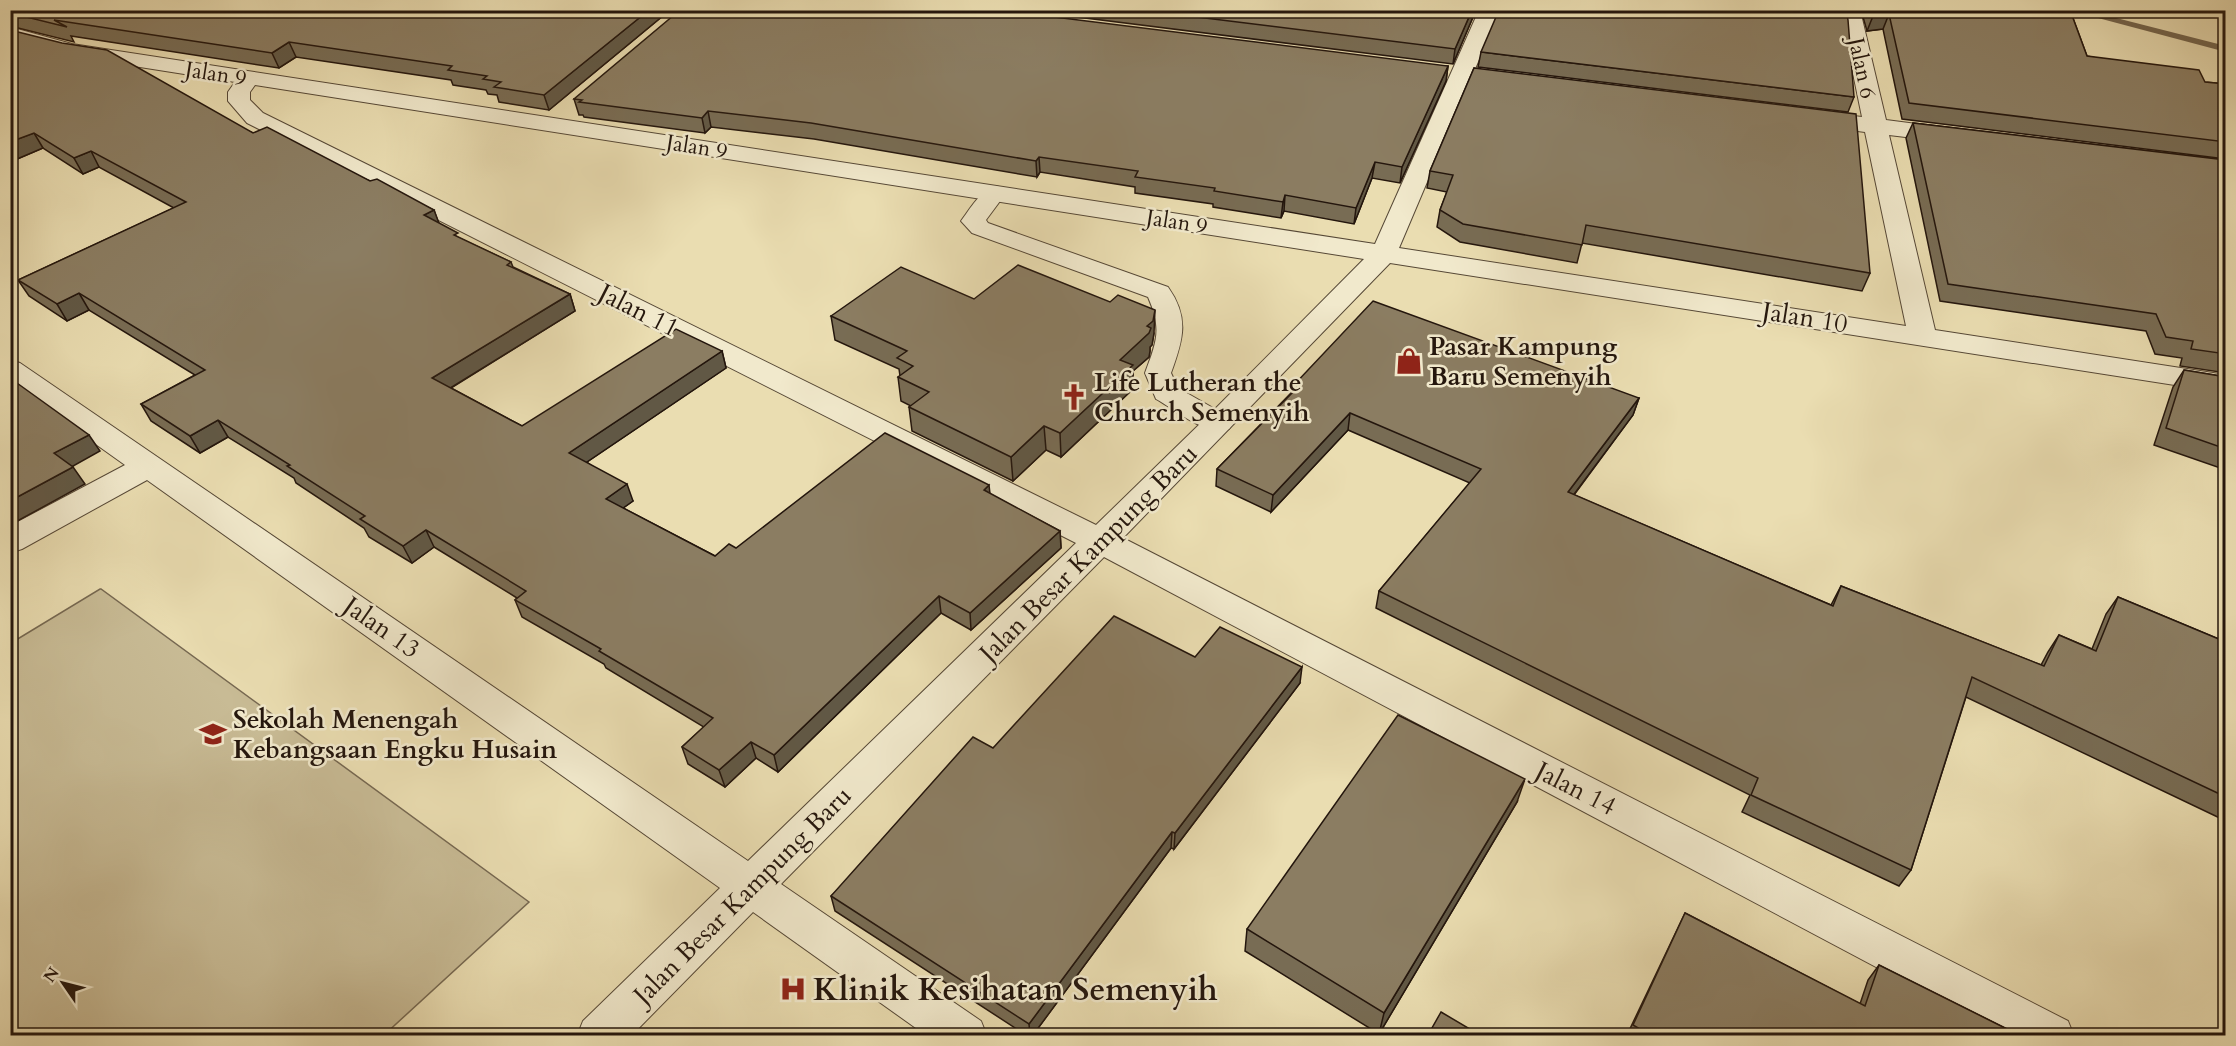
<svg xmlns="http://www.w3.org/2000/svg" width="2236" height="1046" font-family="Cardo,serif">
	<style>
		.green { fill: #c8bb95; stroke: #766851; stroke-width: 1.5 }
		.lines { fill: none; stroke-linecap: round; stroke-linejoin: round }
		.stream { fill: #73654e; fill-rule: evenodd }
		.lane-casing { stroke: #564836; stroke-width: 2 }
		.street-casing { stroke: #564836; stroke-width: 2 }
		.lane { fill: #f1e9cc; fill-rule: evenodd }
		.street { fill: #f1e9cc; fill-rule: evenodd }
		.wall { fill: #786c54; stroke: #24160d; stroke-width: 1.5 }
		.shaded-wall { fill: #615845; stroke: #24160d; stroke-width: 1.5 }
		.building { fill: #8b7d62; stroke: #24160d; stroke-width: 1.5 }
		.labels { text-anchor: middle; stroke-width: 5; stroke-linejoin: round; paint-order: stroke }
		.far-street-label { font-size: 22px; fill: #24160d; stroke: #f1e9cc }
		.street-label { font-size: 26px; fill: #24160d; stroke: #f1e9cc }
		.poi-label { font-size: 26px; font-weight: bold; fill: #24160d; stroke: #f1e9cc; text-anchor: start }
		.near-poi-label { font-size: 32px; font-weight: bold; fill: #24160d; stroke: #f1e9cc; text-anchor: start }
	</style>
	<rect width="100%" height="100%" fill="#eaddb1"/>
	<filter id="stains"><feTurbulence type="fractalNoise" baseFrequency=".00333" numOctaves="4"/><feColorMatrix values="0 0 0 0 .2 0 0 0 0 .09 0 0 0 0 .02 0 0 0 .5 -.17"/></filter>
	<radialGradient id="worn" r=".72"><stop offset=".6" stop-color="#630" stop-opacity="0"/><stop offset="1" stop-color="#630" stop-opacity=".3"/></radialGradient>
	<polygon class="green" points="100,589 101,589 529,902 384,1035 11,1035 11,643"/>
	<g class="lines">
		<polygon class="stream" points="2068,10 2085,10 2226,46 2226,52"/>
		<defs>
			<path id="lane" d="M995 186 1003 188 1006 193 986 220 988 223 1168 287C1190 318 1183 340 1171 373L1178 388 1229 417 1233 423 1229 429C1205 436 1177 411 1156 399L1145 373C1157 341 1162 329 1148 297L972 233 961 221C970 209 981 190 995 186Z"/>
			<path id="street" d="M1479 10H1500L1399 248 1906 326 1865 132 1812 125 1804 123 1800 118 1804 113 1812 111 1862 117 1840 10H1860L1886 120 1955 129 1963 131 1967 136 1963 141 1955 143 1889 135 1935 330 2226 375V393L1390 263 1123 538 2068 1021 2074 1036H2006L1104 557 781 884 981 1021 987 1036H927L753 912 631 1036H577L583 1021 720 888 147 480 22 549 10 553V526L125 465 10 383V360L20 363 748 861 1076 543 247 123 228 101V92L235 82 70 56 10 40V27L72 44 1375 244ZM255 85 1364 259 1208 416 1096 525 263 113 250 100V92Z"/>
		</defs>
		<use href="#lane" class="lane-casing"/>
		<use href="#street" class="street-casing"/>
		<use href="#lane" class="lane"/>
		<use href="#street" class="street"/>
	</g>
	<g class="wall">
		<polygon points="10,10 670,10 549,110 499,102 497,95 488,94 486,90 453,85 451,80 296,57 279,68 71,36 74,42 10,26"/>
		<polygon points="1021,10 1476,10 1453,64"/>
		<polygon points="1861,10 2070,10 2087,56 2205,82 2226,84 2226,159 1902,119 1883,29 1867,31"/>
		<polygon points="10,30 253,133 370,181 434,210 439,224 459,238 511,262 513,267 570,294 575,311 451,388 522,426 722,351 726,368 587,462 633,501 623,508 715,556 736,548 990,494 1060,531 1061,548 971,630 941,613 778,772 756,758 725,787 688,764 682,747 704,727 606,668 604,664 522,617 515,600 517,598 434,547 412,563 369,537 364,528 296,483 294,478 228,437 200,453 151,421 141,404 195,375 89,310 67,321 29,296 18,280 174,208 99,167 83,174 43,148 10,162"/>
		<polygon points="1481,52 1854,97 1848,112 1478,67"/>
		<polygon points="1448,66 1446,81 1400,183 1372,178 1354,224 1284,211 1281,218 1213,207 1213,204 1135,193 1135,187 1040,172 1037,177 814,139 711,127 705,133 584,117 583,115 579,115 574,99"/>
		<polygon points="1474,68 1870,273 1862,291 1582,243 1577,263 1460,242 1437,227 1440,210 1447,192 1427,188 1430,171"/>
		<polygon points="1913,123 2226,160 2226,373 2180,366 2182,358 2155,354 2146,331 1940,301 1906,138"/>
		<polygon points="974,299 1110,302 1154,333 1152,345 1150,347 1150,351 1149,357 1133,371 1133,389 1061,457 1046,450 1013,481 912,431 909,407 911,406 901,401 898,377 900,376 899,369 835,340 831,316"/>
		<polygon points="2184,370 2226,377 2226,470 2154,445 2173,387"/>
		<polygon points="1291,388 1639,398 1633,415 1574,495 1831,605 1841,586 2041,665 2048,652 2059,635 2092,649 2106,614 2118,597 2226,642 2226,821 1966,697 1911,870 1899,886 1742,812 1750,795 1376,608 1379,591 1470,483 1348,430 1271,512 1216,486 1217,469 1290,394"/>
		<polygon points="1195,657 1300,683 1174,849 1171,848 1033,1035 1026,1035 835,911 831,896 993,748"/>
		<polygon points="1517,802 1379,1034 1245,951 1247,929"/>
		<polygon points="1685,913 1860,1004 1868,980 1879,965 2019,1035 1627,1035"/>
	</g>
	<g class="shaded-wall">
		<polygon points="649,10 670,10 549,110 544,95"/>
		<polygon points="1472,10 1476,10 1453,64 1455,49"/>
		<polygon points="1889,14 1883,29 1867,31 1873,16"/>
		<polygon points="289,42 296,57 279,68 272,53"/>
		<polygon points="1448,66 1446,81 1400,183 1402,167"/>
		<polygon points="708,111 711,127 705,133 702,118"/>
		<polygon points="34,133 43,148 10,162 10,142"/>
		<polygon points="91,151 99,167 83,174 74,158"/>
		<polygon points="1039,157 1040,172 1037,177 1036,161"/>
		<polygon points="1375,162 1372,178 1354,224 1356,208"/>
		<polygon points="1285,195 1284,211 1281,218 1283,202"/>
		<polygon points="434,210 440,226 424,215"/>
		<polygon points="79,293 89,310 67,321 57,304"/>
		<polygon points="570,294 575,311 439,395 432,378"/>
		<polygon points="1155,310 1154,333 1152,345 1150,347 1150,351 1149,357 1133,371 1133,389 1061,457 1060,433 1147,326"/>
		<polygon points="722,351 726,368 575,470 569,453"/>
		<polygon points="1639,398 1633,415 1563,509 1568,492"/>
		<polygon points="1350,413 1348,430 1271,512 1273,495"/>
		<polygon points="218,420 228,437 200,453 190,436"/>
		<polygon points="1044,426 1046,450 1013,481 1011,457"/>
		<polygon points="89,435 100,451 66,470 54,453"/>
		<polygon points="73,467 85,484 10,525 10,501"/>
		<polygon points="627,484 633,501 612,516 606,499"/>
		<polygon points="989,485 991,502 984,490"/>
		<polygon points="426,530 434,547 412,563 403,546"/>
		<polygon points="1060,531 1061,548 971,630 970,613"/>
		<polygon points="939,596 941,613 778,772 774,755"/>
		<polygon points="1302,667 1300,683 1174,849 1175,833"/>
		<polygon points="751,742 756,758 725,787 719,770"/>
		<polygon points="1525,779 1517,802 1379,1034 1384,1013"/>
		<polygon points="1172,832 1171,848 1033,1035 1030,1035 1029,1024"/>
	</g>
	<g class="building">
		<polygon points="10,10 649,10 544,95 494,87 501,82 483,79 487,76 448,70 452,66 289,42 272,53 54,20 67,27 10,13"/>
		<polygon points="680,10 998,10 1448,66 1402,167 1375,162 1356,208 1285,195 1283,202 1214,191 1215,188 1135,177 1138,171 1039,157 1036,161 811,123 708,111 702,118 579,102 582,100 574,99"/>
		<polygon points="1140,10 1472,10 1455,49"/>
		<polygon points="1499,10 1846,10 1848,20 1854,97 1481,52"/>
		<polygon points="1871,10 2070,10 2087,56 2199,70 2205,82 2226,84 2226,142 1909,103 1889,14 1873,16"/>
		<polygon points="10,30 62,43 107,50 253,133 267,127 370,181 377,179 434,210 424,215 458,233 454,235 511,262 507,265 570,294 432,378 522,426 676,329 722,351 569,453 627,484 606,499 715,556 729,544 736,548 885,433 989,485 984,490 1060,531 970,613 939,596 774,755 751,742 719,770 682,747 713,718 599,651 601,649 515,600 526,591 426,530 403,546 360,519 365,516 287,466 290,465 218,420 190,436 141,404 205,370 79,293 57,304 18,280 186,202 91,151 74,158 34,133 10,142"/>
		<polygon points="1474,68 1856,114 1870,273 1586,225 1582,245 1463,224 1440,210 1453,175 1430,171"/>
		<polygon points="1913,123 2226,160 2226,354 2191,349 2193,341 2166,337 2156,314 1948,284"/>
		<polygon points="1018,265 1110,302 1118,295 1155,310 1153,321 1147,326 1151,328 1149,333 1120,360 1133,365 1060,433 1044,426 1011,457 909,407 929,392 898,377 913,366 897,358 907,351 831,316 901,267 974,299"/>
		<polygon points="1373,301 1639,398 1568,492 1833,606 1841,586 2044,666 2059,635 2096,651 2118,597 2226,642 2226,797 1972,677 1911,870 1751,795 1758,778 1379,591 1481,469 1350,413 1273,495 1217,469 1295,390 1291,388"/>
		<polygon points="2184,370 2226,377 2226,449 2166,428"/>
		<polygon points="10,378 89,435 54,453 73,467 10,501"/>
		<polygon points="1114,616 1195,657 1220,627 1302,667 1175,833 1172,832 1029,1024 831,896 973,737 993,748"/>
		<polygon points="1398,715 1525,779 1384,1013 1247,929"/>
		<polygon points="1685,913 1865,1006 1879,965 2019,1035 1650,1035 1633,1025"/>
		<polygon points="1441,1012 1480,1035 1428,1035"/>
	</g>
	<defs>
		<symbol id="shop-bare" viewBox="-9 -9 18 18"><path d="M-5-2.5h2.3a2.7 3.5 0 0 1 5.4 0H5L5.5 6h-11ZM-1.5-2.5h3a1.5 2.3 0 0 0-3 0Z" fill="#8f2418" stroke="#f1e9cc" stroke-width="2.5" paint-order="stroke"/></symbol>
		<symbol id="church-bare" viewBox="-9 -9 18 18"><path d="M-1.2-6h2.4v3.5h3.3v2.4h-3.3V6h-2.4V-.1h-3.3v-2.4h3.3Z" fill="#8f2418" stroke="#f1e9cc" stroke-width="2.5" paint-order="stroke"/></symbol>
		<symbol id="school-bare" viewBox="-9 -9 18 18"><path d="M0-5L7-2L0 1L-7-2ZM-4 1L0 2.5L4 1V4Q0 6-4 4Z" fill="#8f2418" stroke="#f1e9cc" stroke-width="2.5" paint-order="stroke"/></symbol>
		<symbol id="hospital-bare" viewBox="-9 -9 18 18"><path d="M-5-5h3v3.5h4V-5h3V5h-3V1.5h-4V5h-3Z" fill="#8f2418" stroke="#f1e9cc" stroke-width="2.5" paint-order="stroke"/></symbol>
	</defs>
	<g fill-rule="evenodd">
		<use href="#shop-bare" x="1390" y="342" width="38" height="38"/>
		<use href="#church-bare" x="1055" y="378" width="38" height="38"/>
		<use href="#school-bare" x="194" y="715" width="38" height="38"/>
		<use href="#hospital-bare" x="774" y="970" width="38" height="38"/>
	</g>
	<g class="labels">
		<g class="far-street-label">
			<text transform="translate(1863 68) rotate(78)" y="8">Jalan 6</text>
			<text transform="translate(216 73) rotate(9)" y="8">Jalan 9</text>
			<text transform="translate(697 146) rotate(9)" y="8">Jalan 9</text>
			<text transform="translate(1177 221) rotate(9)" y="8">Jalan 9</text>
		</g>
		<g class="street-label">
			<text transform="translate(639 310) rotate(27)" y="9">Jalan 11</text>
			<text transform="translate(1805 317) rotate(9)" y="9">Jalan 10</text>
			<text transform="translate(1088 553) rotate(-45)" y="9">Jalan Besar Kampung Baru</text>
			<text transform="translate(382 627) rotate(35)" y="9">Jalan 13</text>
			<text transform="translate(1576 788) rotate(27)" y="9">Jalan 14</text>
			<text transform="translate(742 895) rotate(-45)" y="9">Jalan Besar Kampung Baru</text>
		</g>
		<g class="poi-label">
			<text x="1429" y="355">Pasar Kampung<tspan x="1429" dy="30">Baru Semenyih</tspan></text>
			<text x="1094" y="391">Life Lutheran the<tspan x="1094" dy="30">Church Semenyih</tspan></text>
			<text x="233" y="728">Sekolah Menengah<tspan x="233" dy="30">Kebangsaan Engku Husain</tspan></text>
		</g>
		<g class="near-poi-label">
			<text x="813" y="1000">Klinik Kesihatan Semenyih</text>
		</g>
	</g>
	<rect width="2236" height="1046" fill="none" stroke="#eaddb1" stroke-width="36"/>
	<rect x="12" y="12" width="2212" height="1022" fill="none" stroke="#24160d" stroke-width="3"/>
	<rect x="18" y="18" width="2200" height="1010" fill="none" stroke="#24160d" stroke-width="1.5"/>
	<g transform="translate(63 983) rotate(305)" stroke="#f1e9cc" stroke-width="4.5" paint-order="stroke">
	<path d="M0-4.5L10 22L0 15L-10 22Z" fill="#24160d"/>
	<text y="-9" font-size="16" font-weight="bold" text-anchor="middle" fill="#24160d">N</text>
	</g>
	<rect width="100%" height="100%" filter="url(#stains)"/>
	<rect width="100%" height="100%" fill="url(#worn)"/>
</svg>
